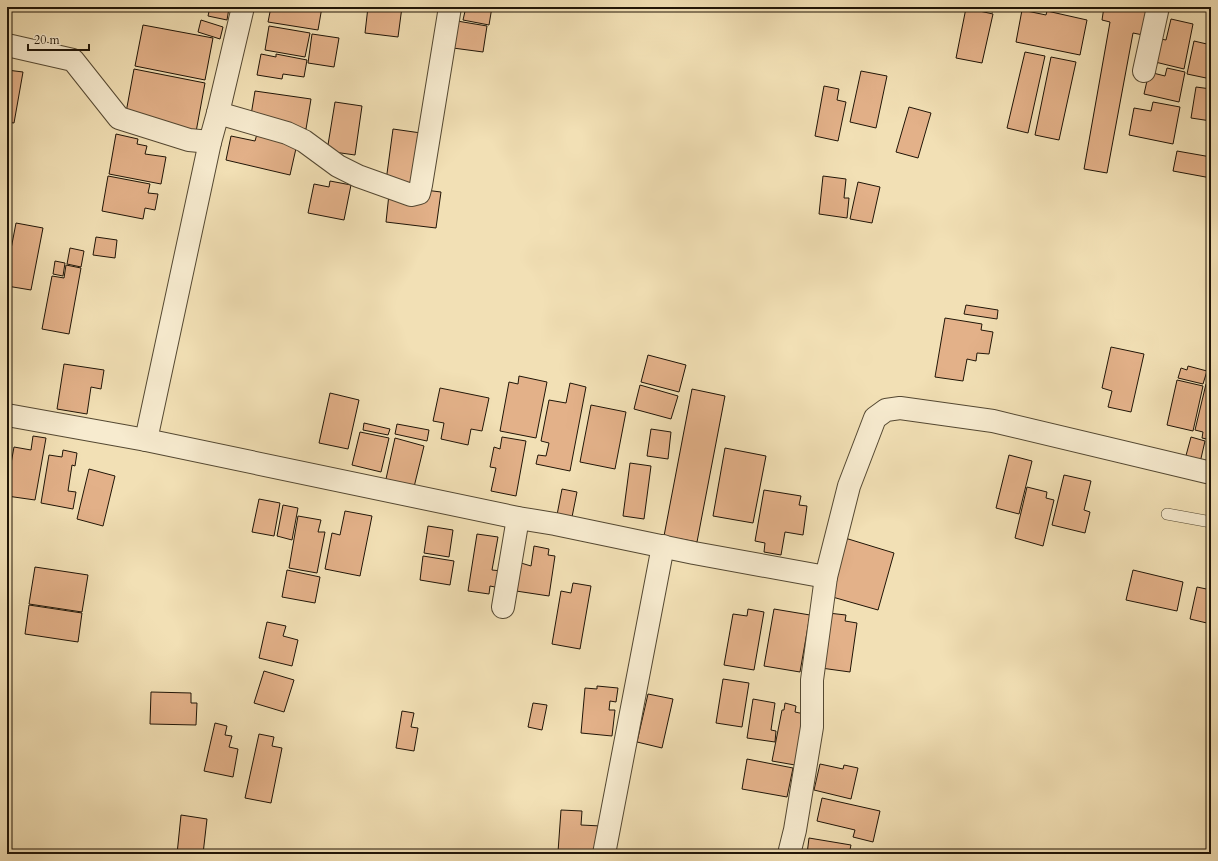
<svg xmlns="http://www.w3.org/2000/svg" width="1218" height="861" font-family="Cardo,serif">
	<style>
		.building { fill: #e3b189; stroke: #201507 }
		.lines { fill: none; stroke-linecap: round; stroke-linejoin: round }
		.service-casing { stroke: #544832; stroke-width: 12 }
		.minor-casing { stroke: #544832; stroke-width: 24 }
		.service { stroke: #f7ebcf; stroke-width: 11 }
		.minor { stroke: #f7ebcf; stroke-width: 22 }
	</style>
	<rect width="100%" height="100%" fill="#f2e0b5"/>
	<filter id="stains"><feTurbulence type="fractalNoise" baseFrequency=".005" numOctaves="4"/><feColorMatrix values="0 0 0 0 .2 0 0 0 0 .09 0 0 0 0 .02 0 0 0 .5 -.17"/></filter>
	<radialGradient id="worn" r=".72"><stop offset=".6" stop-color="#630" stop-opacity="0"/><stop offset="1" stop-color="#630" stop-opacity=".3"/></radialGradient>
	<g class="building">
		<polygon points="210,7 229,8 227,20 208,16"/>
		<polygon points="271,7 322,7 318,30 268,22"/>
		<polygon points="368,7 402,7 398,37 365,33"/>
		<polygon points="466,7 492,7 489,25 463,20"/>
		<polygon points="970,7 994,7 993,12"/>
		<polygon points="1104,7 1149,7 1143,35 1133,33 1107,173 1084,169 1110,22 1102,20"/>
		<polygon points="966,8 993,14 982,63 956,58"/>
		<polygon points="1022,10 1046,15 1047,11 1087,20 1080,55 1016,42"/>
		<polygon points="1171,19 1193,24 1184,69 1151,61 1155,38 1166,40"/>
		<polygon points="201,20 223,27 220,39 198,32"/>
		<polygon points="457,21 487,26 483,52 453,48"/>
		<polygon points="143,25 213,38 205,80 135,66"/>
		<polygon points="269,26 310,33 305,57 265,50"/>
		<polygon points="312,34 339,38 334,67 308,63"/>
		<polygon points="1194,41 1211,45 1211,79 1187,74"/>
		<polygon points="1025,52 1045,56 1028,133 1007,128"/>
		<polygon points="261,54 276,57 276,54 307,60 304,77 283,74 282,79 257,75"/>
		<polygon points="1051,57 1076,62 1059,140 1035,135"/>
		<polygon points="1167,68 1185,72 1179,102 1144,94 1149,72 1165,76"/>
		<polygon points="134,69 205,83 196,132 125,118"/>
		<polygon points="7,70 23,72 14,123 7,122"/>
		<polygon points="861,71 887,76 876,128 850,122"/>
		<polygon points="824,86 839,89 837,100 846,102 838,141 815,136"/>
		<polygon points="1196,87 1211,89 1211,121 1191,118"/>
		<polygon points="255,91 311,99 306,129 250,121"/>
		<polygon points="335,102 362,106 355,155 327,151"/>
		<polygon points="1153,102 1180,107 1173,144 1129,135 1134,108 1151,111"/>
		<polygon points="909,107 931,113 918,158 896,152"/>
		<polygon points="393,129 421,133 413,185 386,181"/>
		<polygon points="116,134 138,139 137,144 147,146 145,154 166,157 161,184 109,174"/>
		<polygon points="257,134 297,144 290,175 226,160 231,136 255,141"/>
		<polygon points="1177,151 1211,157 1211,178 1173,171"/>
		<polygon points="108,176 150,184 148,193 158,194 155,210 145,208 143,219 102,211"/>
		<polygon points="823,176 846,179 844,198 849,198 847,218 819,214"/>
		<polygon points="330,181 351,185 344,220 308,213 314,184 329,187"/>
		<polygon points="858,182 880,187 872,223 850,219"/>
		<polygon points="425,190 441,192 436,228 386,222 389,194"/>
		<polygon points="16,223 43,228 31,290 7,286 7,270"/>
		<polygon points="96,237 117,240 115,258 93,255"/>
		<polygon points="70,248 84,251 81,267 67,264"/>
		<polygon points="55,261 65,263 63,276 53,274"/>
		<polygon points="66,265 81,268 69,334 42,329 52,276 64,278"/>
		<polygon points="966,305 998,310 997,319 964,314"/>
		<polygon points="945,318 982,324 981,330 993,332 989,354 977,353 976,361 967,359 963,381 935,377"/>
		<polygon points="1111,347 1144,354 1131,412 1108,407 1112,391 1102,388"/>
		<polygon points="648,355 686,365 679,392 641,382"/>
		<polygon points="64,364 104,370 101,389 91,387 87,414 57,409"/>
		<polygon points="1188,366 1207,371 1203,384 1178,378 1181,368 1187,370"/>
		<polygon points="519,376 547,382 536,438 500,431 509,382 518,384"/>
		<polygon points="1177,380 1203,386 1193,431 1167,425"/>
		<polygon points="570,383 586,387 570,471 536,464 538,455 546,456 549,443 541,441 549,400 566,403"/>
		<polygon points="1206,384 1211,386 1211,440 1202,438 1203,432 1195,430"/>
		<polygon points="640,385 678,396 671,419 634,409"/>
		<polygon points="440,388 489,398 482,431 471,429 468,445 441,439 444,423 433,421"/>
		<polygon points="692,389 725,396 697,542 664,536"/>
		<polygon points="330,393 359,400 348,449 319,443"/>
		<polygon points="591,405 626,412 615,469 580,462"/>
		<polygon points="364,423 390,429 388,435 363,430"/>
		<polygon points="397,424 429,430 427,441 395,434"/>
		<polygon points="651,429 671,432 668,459 647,456"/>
		<polygon points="360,432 389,438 381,472 352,465"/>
		<polygon points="33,436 46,438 35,500 7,496 7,486 14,447 31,450"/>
		<polygon points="502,437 526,441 516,496 491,491 496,468 490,467 494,447 500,449"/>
		<polygon points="1191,437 1205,441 1199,467 1184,463"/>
		<polygon points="395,438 424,446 414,487 386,479"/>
		<polygon points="725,448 766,456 753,523 713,516"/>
		<polygon points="63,450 77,453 75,466 72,465 68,491 76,492 73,509 41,503 49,455 62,457"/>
		<polygon points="1009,455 1032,461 1019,514 996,508"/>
		<polygon points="630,463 651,466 644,519 623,516"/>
		<polygon points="89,469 115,476 103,526 77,519"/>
		<polygon points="1064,475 1091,481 1084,510 1090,512 1085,533 1052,525"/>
		<polygon points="1027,487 1047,492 1046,498 1054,500 1043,546 1015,538"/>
		<polygon points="562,489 577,492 572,517 557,515"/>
		<polygon points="764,490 801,496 799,505 807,506 803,535 785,532 781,555 764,552 765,543 755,541"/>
		<polygon points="259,499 280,503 274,536 252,532"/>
		<polygon points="283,505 298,508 292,540 277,536"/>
		<polygon points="345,511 372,516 360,576 325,569 332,533 340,535"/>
		<polygon points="298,516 321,520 318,532 325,532 317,573 289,568"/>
		<polygon points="428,526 453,530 449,557 424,553"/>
		<polygon points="477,534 498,537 492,570 502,571 500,588 490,586 489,594 468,591"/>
		<polygon points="845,538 894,553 878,610 829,596"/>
		<polygon points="534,546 549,549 548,555 555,556 549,596 516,591 521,563 531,566"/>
		<polygon points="423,556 454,561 450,585 420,580"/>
		<polygon points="35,567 88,575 82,612 29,604"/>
		<polygon points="287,570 320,577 315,603 282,597"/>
		<polygon points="1133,570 1183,582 1177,611 1126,600"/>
		<polygon points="573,583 591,586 580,649 552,644 561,591 571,593"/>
		<polygon points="1197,587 1211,590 1211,624 1190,619"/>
		<polygon points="29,605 82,613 78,642 25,634"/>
		<polygon points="748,609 764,612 754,670 724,665 733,614 747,616"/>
		<polygon points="774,609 810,615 800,672 764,666"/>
		<polygon points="828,613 846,615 845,621 857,623 850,672 821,668"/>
		<polygon points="267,622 286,626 283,636 298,640 292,666 259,658"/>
		<polygon points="264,671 294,680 284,712 254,703"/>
		<polygon points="723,679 749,683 742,727 716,723"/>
		<polygon points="597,686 618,688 616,702 610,701 609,710 615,710 612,736 581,733 585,688 597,689"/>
		<polygon points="151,692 191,693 191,703 197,703 196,725 150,724"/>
		<polygon points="648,694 673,699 662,748 637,742"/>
		<polygon points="753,699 775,703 771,730 776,731 775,742 747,738"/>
		<polygon points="533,703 547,705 542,730 528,727"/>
		<polygon points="785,703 796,706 795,712 804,714 795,765 772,761 782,710 784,710"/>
		<polygon points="402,711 414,713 411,727 418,728 414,751 396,748"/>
		<polygon points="215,723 227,726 225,735 232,736 229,747 238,749 233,777 204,771"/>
		<polygon points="259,734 274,737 272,746 282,748 271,803 245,798"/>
		<polygon points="747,759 793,768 787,797 742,789"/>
		<polygon points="820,764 843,769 844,765 858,768 851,799 814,790"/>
		<polygon points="822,798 880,811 873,842 853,837 855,830 817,821"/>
		<polygon points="561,810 582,811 581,825 601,826 599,854 558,852"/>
		<polygon points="181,815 207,819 203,854 177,854"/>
		<polygon points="809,838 851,845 849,854 807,854"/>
	</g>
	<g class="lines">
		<defs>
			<polyline id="service" points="1167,514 1211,522"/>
			<g id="minor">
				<polyline points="7,45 73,60 119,118 189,140 210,142"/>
				<polyline points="1144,71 1158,7"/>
				<polyline points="218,113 287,133 304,141 338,166 358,176 411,195 419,193 421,185 450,7"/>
				<polyline points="7,415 146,440 518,518 555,524 694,553 826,577 849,486 875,418 886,410 900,408 993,421 1211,473"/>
				<polyline points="146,440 210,142 218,113 243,7"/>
				<polyline points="503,607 518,518"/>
				<polyline points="604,854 663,546"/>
				<polyline points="789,854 795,830 812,727 812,680 826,577"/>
			</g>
		</defs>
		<use href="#service" class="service-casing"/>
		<use href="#minor" class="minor-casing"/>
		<use href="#service" class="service"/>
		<use href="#minor" class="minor"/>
	</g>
	<rect width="1218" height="861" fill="none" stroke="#f2e0b5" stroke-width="24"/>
	<rect x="8" y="8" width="1202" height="845" fill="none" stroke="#201507" stroke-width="2"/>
	<rect x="12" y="12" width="1194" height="837" fill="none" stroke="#201507"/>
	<path d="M28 44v6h61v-6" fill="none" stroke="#201507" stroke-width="2"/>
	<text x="34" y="44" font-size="12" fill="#201507" stroke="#f7ebcf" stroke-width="3" paint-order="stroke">20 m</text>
	<rect width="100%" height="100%" filter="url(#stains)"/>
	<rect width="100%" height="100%" fill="url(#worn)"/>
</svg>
